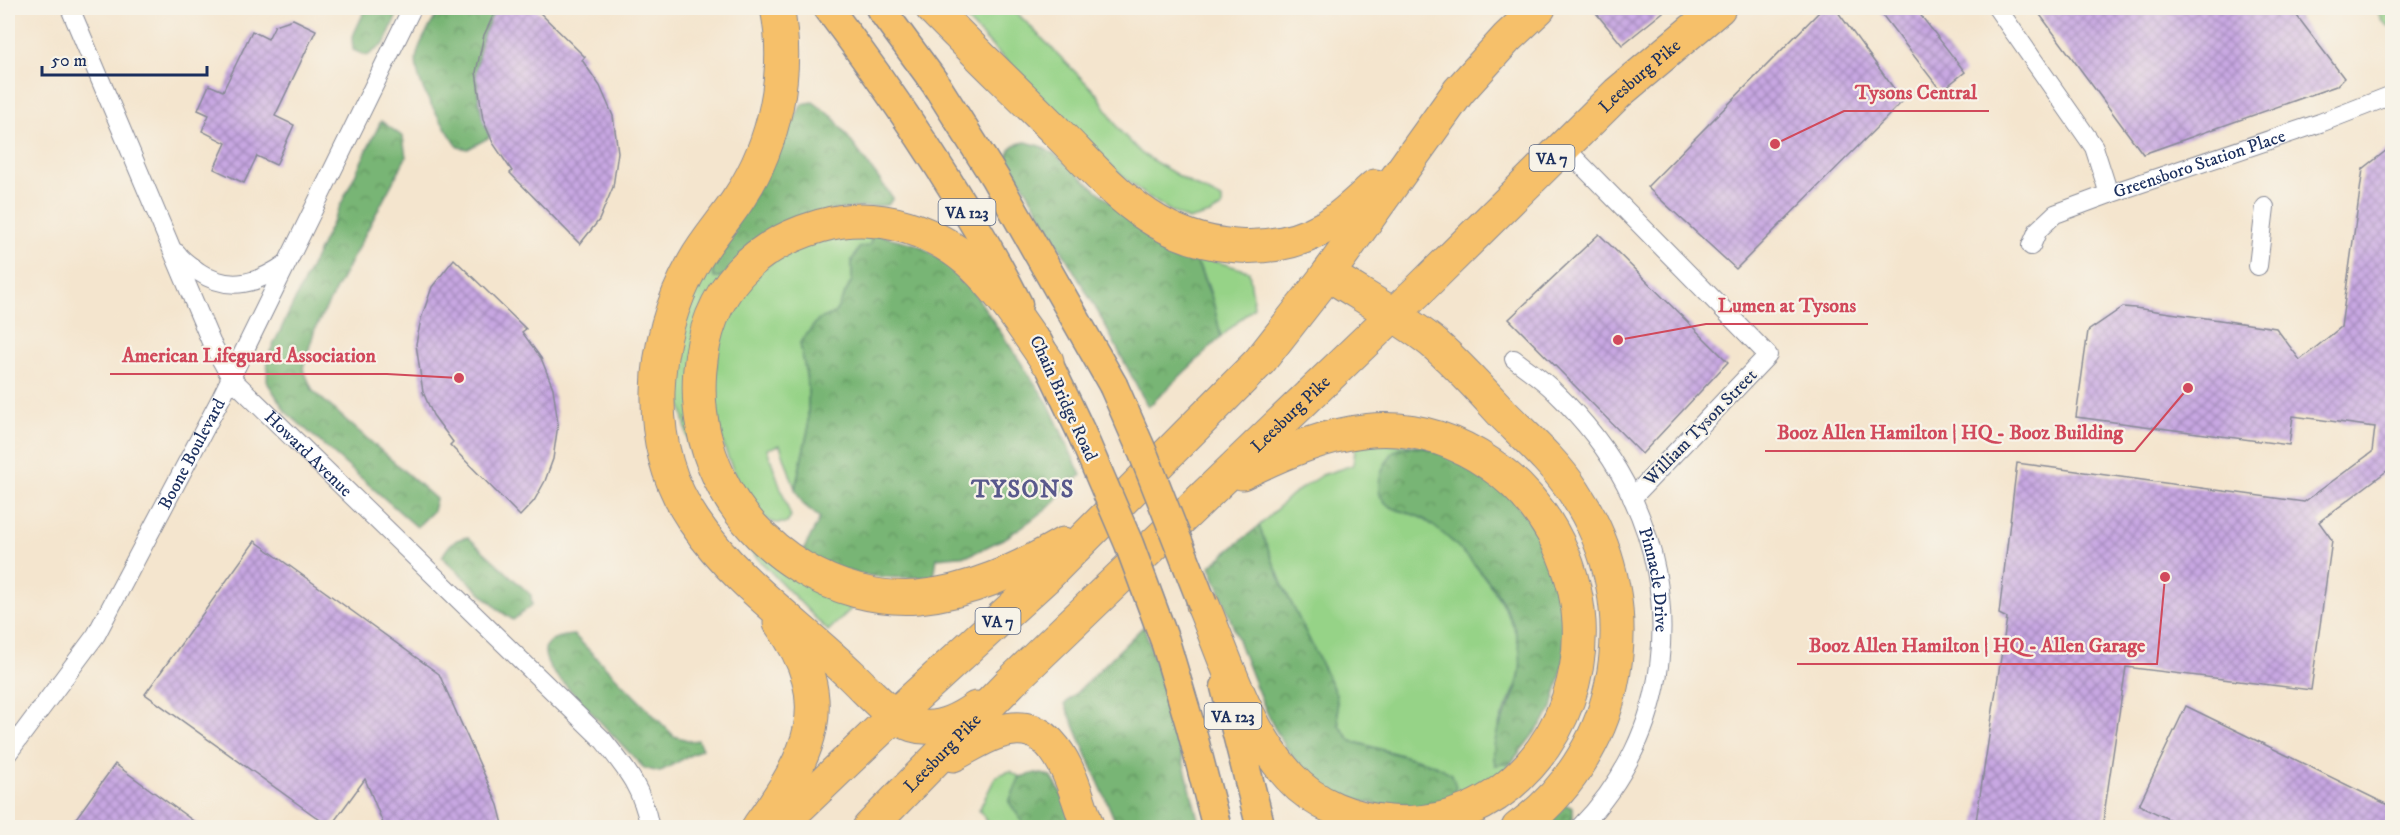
<svg xmlns="http://www.w3.org/2000/svg" width="2400" height="835" font-family="'IM FELL DW Pica',serif">
	<style>
		.grass { fill: #96d387; stroke: #588172; stroke-width: 1.5 }
		.forest { fill: url(#forest-crowns); stroke: #4a7269; stroke-width: 1.5 }
		.garden { fill: url(#garden-furrows); stroke: #588172; stroke-width: 1.5 }
		.building { fill: url(#building-cross-hatch) }
		.lines { fill: none; stroke-linecap: round; stroke-linejoin: round }
		.street-casing { stroke: #888a96; stroke-width: 20 }
		.primary-casing { stroke: #888a96; stroke-width: 31 }
		.highway-casing { stroke: #888a96; stroke-width: 35 }
		.street { stroke: #fff; stroke-width: 18 }
		.primary { stroke: #f6c06b; stroke-width: 28 }
		.highway { stroke: #f6c06b; stroke-width: 33 }
		.primary-bridge-casing { stroke: #888a96; stroke-width: 31; stroke-linecap: butt }
		.primary-bridge { stroke: #f6c06b; stroke-width: 28 }
		.labels { text-anchor: middle; stroke-width: 4.5; stroke-linejoin: round; paint-order: stroke }
		.shield { fill: #f7f3e8; stroke: #5d6a87; stroke-width: 1.5 }
		.shield-label { font-size: 16px; font-weight: bold; fill: #1b2f5e }
		.street-label { font-size: 18px; fill: #1b2f5e; stroke: #f7f3e8 }
		.district-label { font-size: 24px; font-weight: bold; letter-spacing: 1.5px; fill: #58598c; stroke: #f7f3e8 }
		.leader { fill: none; stroke: #d1495b; stroke-width: 2 }
		.callout-dot { fill: #d1495b; stroke: #f7f3e8; stroke-width: 2 }
		.callout-label { font-size: 20px; text-anchor: middle; font-weight: bold; fill: #d1495b; stroke: #f7f3e8; stroke-width: 4.5; stroke-linejoin: round; paint-order: stroke }
	</style>
	<defs>
		<pattern id="forest-crowns" width="20" height="18" patternUnits="userSpaceOnUse" patternTransform="scale(1.5)"><rect width="20" height="18" fill="#78b574"/><path d="M2 6a3 3 0 1 1 6 0M12 15a3 3 0 1 1 6 0" fill="none" stroke="#629462"/></pattern>
		<pattern id="garden-furrows" width="10" height="10" patternUnits="userSpaceOnUse" patternTransform="scale(1.5)"><rect width="10" height="10" fill="#96d387"/><path d="M-1 1l2-2M0 10L10 0M9 11l2-2" fill="none" stroke="#81b577"/></pattern>
		<pattern id="building-cross-hatch" width="8" height="8" patternUnits="userSpaceOnUse" patternTransform="scale(1.5)"><rect width="8" height="8" fill="#c8a7e2"/><path d="M0 0l8 8M0 8l8-8" fill="none" stroke="#a288ba"/></pattern>
	</defs>
	<rect width="100%" height="100%" fill="#f7f3e8"/>
	<filter id="ink" filterUnits="userSpaceOnUse"><feTurbulence type="fractalNoise" baseFrequency=".0167" numOctaves="2"/><feDisplacementMap in="SourceGraphic" scale="12" xChannelSelector="R" yChannelSelector="G"/><feConvolveMatrix kernelMatrix="1 2 1 2 8 2 1 2 1" color-interpolation-filters="sRGB"/></filter>
	<filter id="wash" filterUnits="userSpaceOnUse"><feTurbulence type="fractalNoise" baseFrequency=".008" numOctaves="4" result="noise"/><feDisplacementMap in="SourceGraphic" scale="24" xChannelSelector="R" yChannelSelector="G"/><feGaussianBlur stdDeviation="1.35" result="paint"/><feColorMatrix in="noise" values="0 0 0 0 0 0 0 0 0 0 0 0 0 0 0 0 0 1.4 0 .05"/><feComposite in="paint" operator="in"/></filter>
	<g filter="url(#wash)">
		<rect width="100%" height="100%" fill="#f4e5ce"/>
		<g class="grass">
			<path d="M955 8H1012L1098 95 1119 130 1142 154 1192 184 1222 199V207L1210 214 1188 220C1141 198 1113 168 1077 132 1035 92 995 49 955 8Z"/>
			<path d="M872 233 870 246 852 260V280L835 313 818 320 800 343 808 386V430L795 489 780 445 767 449 791 517 787 523C781 523 775 524 769 521 748 507 726 459 721 435 716 411 714 387 716 362 720 325 744 284 772 261 795 242 844 237 872 233Z"/>
			<polygon points="714,252 715,278 726,275 703,316 708,480 851,609 828,631 734,534 716,510 700,480 689,445 672,358 690,293"/>
			<path d="M1189 254 1249 271 1254 307 1221 337C1215 312 1209 271 1189 254Z"/>
			<path d="M1356 443 1427 446 1383 502C1396 510 1412 512 1425 520 1464 543 1524 617 1521 664 1520 688 1504 706 1498 728 1495 740 1496 753 1495 765L1511 763 1496 783 1453 799 1434 764 1351 741 1339 725 1336 694 1282 584 1259 526 1291 495 1322 475 1353 465Z"/>
			<polygon points="1010,771 1020,777 1009,802 1026,827 991,827 979,810 996,776"/>
		</g>
		<g class="forest">
			<polygon points="366,8 400,8 384,44 367,56 353,50 352,38"/>
			<path d="M441 8H497C471 47 472 96 490 137L468 149 458 147C443 123 411 82 417 54 420 40 434 20 441 8Z"/>
			<polygon points="813,102 833,117 893,198 888,205 826,211 726,275 714,278 711,264 778,152 802,104"/>
			<polygon points="381,121 403,137 406,157 315,329 303,368 313,391 436,499 433,511 417,527 286,412 267,382 268,356"/>
			<path d="M1026 142 1040 146 1057 156 1150 236 1189 254 1196 260 1213 301 1221 337 1148 407 1098 312 1007 157C1011 146 1014 144 1026 142Z"/>
			<path d="M872 233 918 245 948 264 969 285 1048 403 1081 475 1047 509 1007 537 970 555 937 558 934 577C893 578 866 580 827 564 818 560 810 558 804 549L820 518 803 504 795 489 808 430V386L800 343 818 320 835 313 852 280V260L859 248 870 245Z"/>
			<path d="M1407 447 1440 449 1512 498 1547 544 1572 632 1551 712 1511 763 1495 765C1489 738 1505 717 1515 692 1530 654 1512 613 1489 582 1472 559 1450 538 1427 521 1418 514 1404 513 1393 508 1368 496 1381 467 1394 451Z"/>
			<path d="M1259 526 1282 584 1336 694 1339 725 1351 741 1435 765 1452 774 1456 787 1453 799C1428 810 1394 810 1368 803 1351 798 1331 792 1317 782 1278 750 1262 702 1244 656 1233 626 1222 596 1210 566Z"/>
			<path d="M468 537 531 595 532 605 513 620 500 611 442 557C449 544 454 539 468 537Z"/>
			<polygon points="1144,626 1169,705 1200,827 1126,827 1116,823 1065,704"/>
			<path d="M574 635 674 736 691 741 698 740 702 749 659 772 644 768 553 672C536 646 547 637 574 635Z"/>
			<polygon points="1036,773 1051,776 1064,798 1076,827 1026,827 1009,802 1020,777"/>
			<polygon points="1564,804 1573,808 1573,819 1562,827 1536,828"/>
		</g>
		<polygon class="garden" points="2376,8 2392,8 2392,29 2382,21"/>
		<g id="blocks">
			<g class="building">
				<polygon points="497,8 535,8 585,57 582,60 600,86 613,116 618,152 613,187 599,220 580,244 510,173 512,171 493,143 483,120 476,72 484,35"/>
				<polygon points="1592,8 1668,8 1622,45"/>
				<polygon points="1823,8 1835,8 1903,101 1736,269 1647,187"/>
				<polygon points="1877,8 1915,8 1965,72 1941,91"/>
				<polygon points="2035,8 2291,8 2344,78 2336,86 2143,154"/>
				<polygon points="293,19 316,30 275,116 294,125 276,165 257,156 244,183 214,169 226,143 202,131 209,115 198,110 209,85 223,91 252,31 268,39 275,25"/>
				<polygon points="2392,146 2392,467 2319,522 2332,540 2311,690 2126,667 2102,828 1975,828 2007,618 1999,614 2017,463 2304,502 2372,452 2375,427 2293,416 2289,445 2076,417 2088,331 2123,307 2135,308 2276,328 2300,360 2341,327 2363,169"/>
				<polygon points="1599,234 1728,362 1642,454 1509,319"/>
				<polygon points="454,259 526,329 522,332 541,358 553,388 558,424 553,459 545,481 534,501 520,516 450,445 453,442 433,415 423,392 416,344 421,319 432,287"/>
				<polygon points="255,541 439,674 498,805 504,828 385,828 365,779 330,827 145,694"/>
				<polygon points="2186,706 2392,807 2392,828 2187,828 2139,805"/>
				<polygon points="115,764 203,828 69,828"/>
			</g>
		</g>
	</g>
	<g filter="url(#ink)">
		<use href="#blocks" fill-opacity="0" stroke="#888a96" stroke-width="1.5"/>
		<g class="lines">
			<defs>
				<g id="street">
					<path id="s1" d="M70 8 211 342 231 378 603 740C628 771 642 788 650 828"/>
					<path id="s2" d="M1997 8 2094 147 2109 194 2320 123 2392 95"/>
					<polyline points="1563,146 1768,355 1632,498"/>
					<polyline points="2031,246 2038,230 2055,214 2109,194"/>
					<path d="M177 253C182 261 191 266 199 272 230 293 259 283 287 263"/>
					<polyline points="2258,266 2265,207"/>
					<path id="s3" d="M1514 359C1528 370 1544 380 1556 393 1582 418 1608 451 1625 483 1685 597 1672 734 1579 828"/>
					<path id="s4" d="M8 753 96 635 221 398 412 8"/>
				</g>
				<g id="primary">
					<path d="M828 8C898 101 965 199 1018 304"/>
					<polyline points="880,8 935,83 995,178 1113,385"/>
					<polyline points="1038,342 1081,432"/>
					<polyline points="1165,641 1191,728 1217,828"/>
					<polyline points="1225,687 1261,828"/>
				</g>
				<g id="highway">
					<path d="M777 8C790 71 775 144 739 198 725 220 707 239 694 262 650 340 642 445 694 521 735 582 799 625 852 676 894 717 917 750 976 708"/>
					<path d="M932 8C973 50 1016 91 1058 133 1086 161 1114 194 1148 216 1199 250 1271 258 1325 227 1344 216 1359 200 1375 186"/>
					<path d="M1328 274C1362 296 1399 316 1431 341 1457 363 1481 390 1504 415 1528 439 1555 463 1574 492 1613 550 1626 619 1611 687 1599 742 1565 795 1518 828"/>
					<path d="M1047 361C1026 331 1006 299 981 273 940 230 877 209 820 226 789 235 761 249 739 273 691 327 689 414 719 477 753 550 836 603 918 597 970 592 1018 570 1063 544"/>
					<path d="M1203 605C1227 663 1246 729 1290 777 1315 805 1353 819 1390 822 1503 832 1585 729 1579 622 1575 559 1542 499 1490 464 1404 405 1327 431 1242 473"/>
					<path d="M953 755C968 747 983 737 999 732 1059 712 1073 787 1088 828"/>
					<path d="M759 826C810 755 838 702 780 623"/>
					<polyline points="777,828 893,717 1047,576 1260,361 1328,274 1459,91 1507,38 1539,8"/>
					<path id="s5" d="M869 828 1011 682 1420 289 1618 93 1719 8"/>
				</g>
			</defs>
			<use href="#street" class="street-casing"/>
			<use href="#primary" class="primary-casing"/>
			<use href="#highway" class="highway-casing"/>
			<use href="#street" class="street"/>
			<use href="#primary" class="primary"/>
			<use href="#highway" class="highway"/>
			<defs>
				<g id="primary-bridge">
					<polyline points="1113,385 1143,453 1203,605"/>
					<polyline points="1081,432 1129,544 1165,641"/>
				</g>
			</defs>
			<use href="#primary-bridge" class="primary-bridge-casing"/>
			<use href="#primary-bridge" class="primary-bridge"/>
		</g>
	</g>
	<g class="labels">
		<g class="shield">
			<rect x="1529.5" y="145" width="45" height="26" rx="4.5"/>
			<rect x="938.5" y="199" width="57" height="26" rx="4.5"/>
			<rect x="975.5" y="608" width="45" height="26" rx="4.5"/>
			<rect x="1204.5" y="703" width="57" height="26" rx="4.5"/>
		</g>
		<g class="shield-label">
			<text x="1552" y="164">VA 7</text>
			<text x="967" y="218">VA 123</text>
			<text x="998" y="627">VA 7</text>
			<text x="1233" y="722">VA 123</text>
		</g>
		<g class="street-label">
			<text dy="6" stroke="none"><textPath href="#s5" startOffset="1077">Leesburg Pike</textPath></text>
			<text dy="6" stroke="none"><textPath href="#s2" startOffset="314">Greensboro Station Place</textPath></text>
			<text transform="translate(1064 398) rotate(65)" y="6">Chain Bridge Road</text>
			<text dy="6" stroke="none"><textPath href="#s5" startOffset="591">Leesburg Pike</textPath></text>
			<text transform="translate(1700 427) rotate(-46)" y="6">William Tyson Street</text>
			<text dy="6" stroke="none"><textPath href="#s4" startOffset="352">Boone Boulevard</textPath></text>
			<text dy="6" stroke="none"><textPath href="#s1" startOffset="512">Howard Avenue</textPath></text>
			<text dy="6" stroke="none"><textPath href="#s3" startOffset="270">Pinnacle Drive</textPath></text>
			<text dy="6" stroke="none"><textPath href="#s5" startOffset="105">Leesburg Pike</textPath></text>
		</g>
		<g class="district-label">
			<text x="1023" y="497">TYSONS</text>
		</g>
	</g>
	<path class="leader" d="M1775 144L1844 111H1989M1618 340L1706 324H1868M459 378L387 374H110M2188 388L2135 451H1765M2165 577L2157 664H1797"/>
	<g class="callout-dot">
		<circle cx="1775" cy="144" r="6"/>
		<circle cx="1618" cy="340" r="6"/>
		<circle cx="459" cy="378" r="6"/>
		<circle cx="2188" cy="388" r="6"/>
		<circle cx="2165" cy="577" r="6"/>
	</g>
	<g class="callout-label">
		<text x="1916" y="99">Tysons Central</text>
		<text x="1787" y="312">Lumen at Tysons</text>
		<text x="249" y="362">American Lifeguard Association</text>
		<text x="1950" y="439">Booz Allen Hamilton | HQ - Booz Building</text>
		<text x="1977" y="652">Booz Allen Hamilton | HQ - Allen Garage</text>
	</g>
	<rect width="2400" height="835" fill="none" stroke="#f7f3e8" stroke-width="30"/>
	<path d="M42 66v9h165v-9" fill="none" stroke="#1b2f5e" stroke-width="3"/>
	<text x="51" y="66" font-size="18" fill="#1b2f5e" stroke="#f7f3e8" stroke-width="4.5" paint-order="stroke">50 m</text>
</svg>
